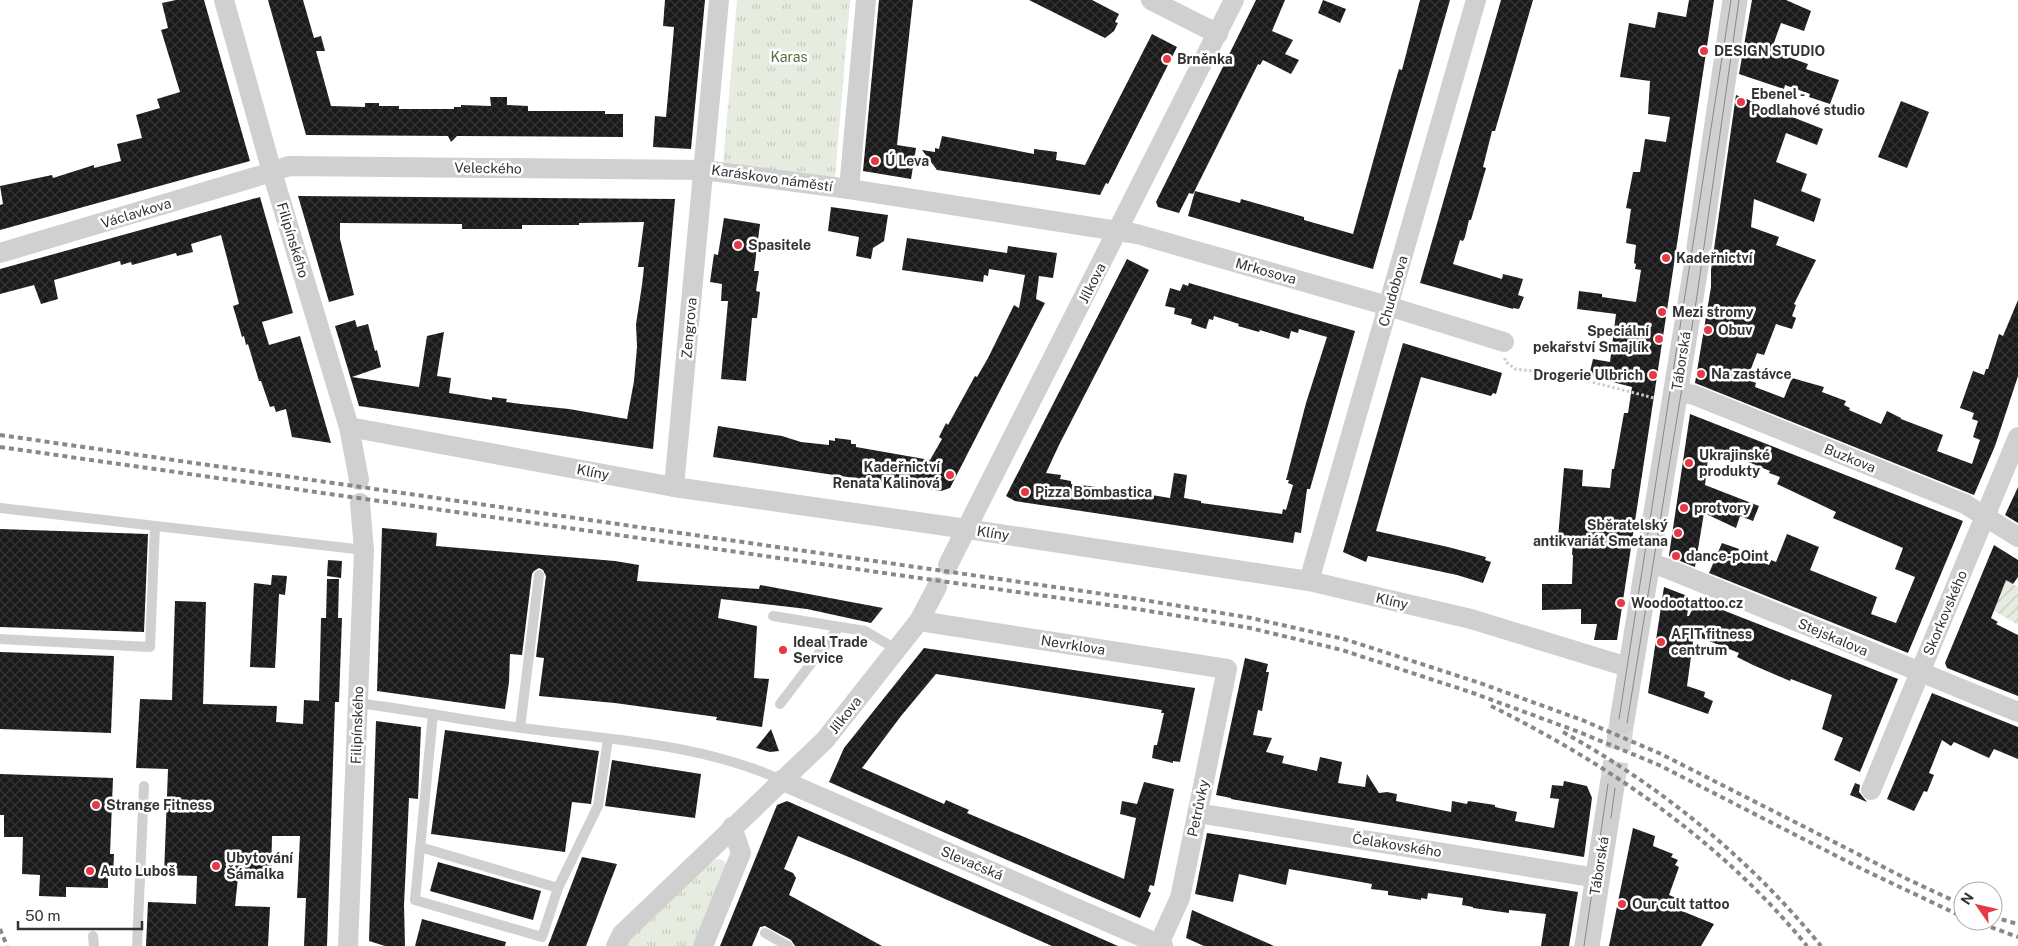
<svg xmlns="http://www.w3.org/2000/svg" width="2018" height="946" font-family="'Public Sans',sans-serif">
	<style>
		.park { fill: url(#park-tufts) }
		.garden { fill: url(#garden-furrows) }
		.building { fill: url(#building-cross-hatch) }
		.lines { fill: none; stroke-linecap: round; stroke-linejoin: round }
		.tertiary-tunnel { stroke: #d6d6d6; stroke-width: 25; stroke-dasharray: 25 12; stroke-linecap: butt }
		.path { stroke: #cdcdcd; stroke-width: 3; stroke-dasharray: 2.5 2.5; stroke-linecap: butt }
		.service { stroke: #d0d0d0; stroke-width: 10 }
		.minor { stroke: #d0d0d0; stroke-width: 20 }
		.tertiary { stroke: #d0d0d0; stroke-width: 25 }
		.tram { stroke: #888; stroke-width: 1 }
		.rail { stroke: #888; stroke-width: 4; stroke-dasharray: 5 4; stroke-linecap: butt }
		.poi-dot { fill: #e63946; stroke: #fff; stroke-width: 2 }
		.labels { text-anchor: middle; stroke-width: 5; stroke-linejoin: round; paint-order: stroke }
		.poi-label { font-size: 14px; font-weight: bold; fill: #333; stroke: #fff; text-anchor: start }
		.park-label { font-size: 14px; fill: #56703f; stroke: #fff }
		.street-label { font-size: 14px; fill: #333; stroke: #fff }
	</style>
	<defs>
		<pattern id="park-tufts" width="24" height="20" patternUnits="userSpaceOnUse" patternTransform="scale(1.25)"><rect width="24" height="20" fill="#e6ecdf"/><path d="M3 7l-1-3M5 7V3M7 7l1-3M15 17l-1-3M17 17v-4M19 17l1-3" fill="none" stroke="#c6cbc0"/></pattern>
		<pattern id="garden-furrows" width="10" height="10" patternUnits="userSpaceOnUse" patternTransform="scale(1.25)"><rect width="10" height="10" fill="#e6ecdf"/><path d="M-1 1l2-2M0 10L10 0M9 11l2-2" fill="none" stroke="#c6cbc0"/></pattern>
		<pattern id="building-cross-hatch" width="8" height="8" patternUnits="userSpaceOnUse" patternTransform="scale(1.25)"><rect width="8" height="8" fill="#1a1a1a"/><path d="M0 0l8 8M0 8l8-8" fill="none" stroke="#333"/></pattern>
	</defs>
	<rect width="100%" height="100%" fill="#fff"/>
	<g class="park">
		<polygon points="737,0 850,0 835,177 723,165"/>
		<polygon points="718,859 724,861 727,865 696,946 626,946 635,933 712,861"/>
	</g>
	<polygon class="garden" points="2006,580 2018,587 2018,625 1993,610"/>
	<g class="building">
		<polygon points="176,0 204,0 250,161 0,230 0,205 3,204 0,186 52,175 53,178 94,165 94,168 121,161 117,144 142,138 136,115 160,108 157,99 180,92 161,30 168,28 162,3"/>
		<polygon points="268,0 303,0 314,38 321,36 325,51 316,51 331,106 365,107 365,103 379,103 379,106 399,106 399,109 454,109 454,107 461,107 461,105 491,106 490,97 507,97 507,105 528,106 528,111 605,111 605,114 623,114 623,137 457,136 451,142 448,136 306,135"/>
		<polygon points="665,0 705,0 691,149 653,147 655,116 666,117 672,51 674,27 663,26"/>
		<polygon points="879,0 913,0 897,145 916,148 911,179 863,171"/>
		<polygon points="1029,0 1092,0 1119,14 1115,22 1118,23 1114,31 1105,38"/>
		<polygon points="1256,0 1285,0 1272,31 1293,40 1285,54 1299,60 1291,74 1263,60 1260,65 1258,64 1193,194 1189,193 1179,213 1158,207 1156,202"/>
		<polygon points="1323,0 1346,9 1340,23 1318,13"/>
		<polygon points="1420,0 1450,0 1373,269 1188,216 1195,191 1240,203 1241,199 1304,217 1304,220 1353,234 1390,100 1399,69 1402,70"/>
		<polygon points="1501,0 1533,0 1495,131 1492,131 1483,167 1486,168 1471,220 1469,220 1465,237 1463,241 1460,240 1453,264 1502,279 1503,274 1523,279 1518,295 1524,297 1519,309 1513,308 1513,309 1420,283"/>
		<polygon points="1689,0 1714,0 1617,640 1594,640 1597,624 1581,624 1581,609 1542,610 1542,584 1572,584 1573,555 1572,555 1573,539 1558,538 1564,468 1583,470 1582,486 1610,488 1612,469 1614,469 1624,413 1628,413 1632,387 1589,376 1593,359 1610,362 1616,314 1577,309 1579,291 1602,294 1602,297 1636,302 1641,270 1635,269 1636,264 1634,263 1636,245 1626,243 1631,209 1626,208 1633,172 1640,172 1645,139 1666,142 1670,117 1648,114 1650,81 1620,77 1629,23 1655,28 1658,12 1686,17"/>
		<polygon points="1752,0 1786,0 1811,11 1804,31 1781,23 1771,51 1808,64 1806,69 1839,80 1830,104 1809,97 1810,94 1785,85 1784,89 1739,74"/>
		<polygon points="1152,34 1177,47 1108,184 1106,183 1100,195 937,170 922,150 935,152 935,148 939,149 942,136 1034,154 1034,149 1057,152 1056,160 1085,165"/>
		<polygon points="1736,95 1823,129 1817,145 1786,133 1776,162 1807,174 1801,191 1821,199 1814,222 1754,199 1751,227 1779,237 1776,245 1816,260 1794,304 1796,305 1792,316 1796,318 1792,329 1776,324 1764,355 1757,353 1747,379 1756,383 1755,387 1784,398 1792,378 1824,387 1822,392 1846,401 1844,405 1850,408 1849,410 1881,424 1887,411 1901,418 1901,419 1943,435 1937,451 1972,464 1980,440 1973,437 1978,421 1972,419 1974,413 1960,408 1973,371 1984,375 1986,369 1988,369 1999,334 2003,336 2018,300 2018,376 1995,446 1974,495 1695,383 1711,287 1711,270"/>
		<polygon points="1901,101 1929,112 1907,168 1878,157"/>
		<polygon points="298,196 675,199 653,449 359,406 335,326 355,320 357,327 368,324 375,351 377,350 381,367 352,377 419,387 427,336 444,332 437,376 451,378 449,393 492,400 492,397 507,399 506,402 521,404 569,409 627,419 634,381 637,347 636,324 642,285 644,267 638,267 644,222 579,223 579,225 522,225 522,229 462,229 462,224 340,223 340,239 354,295 329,302"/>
		<polygon points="260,197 293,313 262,322 269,345 300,336 331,443 292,437 286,409 276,412 274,406 270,407 261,381 259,381 248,344 246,345 244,336 242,337 233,306 239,304 221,235 191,244 193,252 177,256 176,253 132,265 131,262 121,265 120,261 54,280 58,299 41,304 34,285 0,294 0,269"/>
		<polygon points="831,207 888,215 884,241 873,248 871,259 856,256 859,237 828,231"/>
		<polygon points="724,218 760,224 754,271 759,271 756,291 760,292 757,318 752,318 746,381 721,379 728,301 721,301 722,284 710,282 714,254 718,255"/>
		<polygon points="907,238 1007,253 1008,246 1057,253 1053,278 1039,276 1036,299 1045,303 950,488 941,491 713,457 718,426 782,436 801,442 829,445 829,440 835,441 835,438 851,440 851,444 856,444 856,447 930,460 942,439 939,437 946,423 948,425 975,376 977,377 988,358 1014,305 1019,308 1025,275 989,269 988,276 984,275 983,282 902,270"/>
		<polygon points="1127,259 1149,270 1059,445 1046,473 1061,475 1060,479 1071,481 1071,484 1115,489 1170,498 1174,473 1187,475 1184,498 1201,501 1201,503 1282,514 1283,509 1286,510 1293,485 1288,483 1289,480 1286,480 1306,403 1327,337 1299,329 1298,333 1291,331 1289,339 1260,330 1259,332 1238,326 1239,324 1214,316 1213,320 1209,319 1206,329 1191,324 1192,319 1174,314 1175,308 1165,306 1170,288 1180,291 1183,284 1188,286 1189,283 1355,331 1310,489 1307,489 1301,533 1295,532 1293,543 1015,501 1006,496"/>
		<polygon points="1403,343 1502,373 1496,394 1493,393 1491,396 1421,377 1376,531 1448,547 1486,557 1485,560 1491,562 1483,583 1457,575 1368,556 1366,562 1343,552"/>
		<polygon points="1690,414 1963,521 1908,653 1709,573 1722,543 1739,549 1738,552 1769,565 1771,560 1776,562 1787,534 1819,547 1810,570 1877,597 1871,614 1896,623 1915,577 1895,569 1903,548 1833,518 1836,512 1777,484 1780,477 1769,473 1770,471 1729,454 1728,457 1709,449 1705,485 1759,506 1753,521 1740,516 1736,528 1704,513 1695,567 1670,557 1669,555"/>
		<polygon points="2018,487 2018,523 2005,515"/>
		<polygon points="382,528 437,533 436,546 615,561 639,565 637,581 759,589 760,585 883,608 871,623 807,609 721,599 718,618 757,626 754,678 769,679 762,727 716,720 717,717 615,703 539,696 544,658 536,657 546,576 543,570 539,568 534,571 532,574 522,655 510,654 509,682 505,709 377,691"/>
		<polygon points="0,529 148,534 144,632 0,627"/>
		<polygon points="1994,545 2018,560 2018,577 2013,584 2006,580 1991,618 1998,622 1996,624 2018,635 2018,696 1947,668 1945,663"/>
		<polygon points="328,560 342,561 341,578 327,576"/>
		<polygon points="272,575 287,576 285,595 279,594 275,668 250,667 254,583 271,585"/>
		<polygon points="327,579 339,579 338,618 342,618 339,702 335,702 327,946 304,946 306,898 297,898 300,836 272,836 271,880 238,878 235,906 270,907 268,946 146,946 148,902 196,904 197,876 164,875 168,769 136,768 140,699 172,700 175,601 206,602 203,704 277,706 276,722 303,724 304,700 319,701 321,618 326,618"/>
		<polygon points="1664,587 1690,597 1687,616 1689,616 1697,600 1898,679 1860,772 1834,760 1843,738 1822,729 1832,695 1791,679 1790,681 1753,665 1737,657 1739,653 1694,635 1687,686 1705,692 1704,697 1713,701 1708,714 1648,693"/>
		<polygon points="924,648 1195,688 1180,762 1173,761 1173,763 1152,758 1154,745 1157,745 1164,713 1161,713 1162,710 936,674 901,716 862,768 944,804 946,800 969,810 967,813 1124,879 1136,818 1120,814 1122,801 1137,804 1144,782 1174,789 1154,886 1150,885 1148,891 1151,893 1140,918 829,782 844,748"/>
		<polygon points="0,652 114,656 111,733 0,729"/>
		<polygon points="1245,658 1268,664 1266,672 1269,672 1262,711 1258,710 1253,735 1272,738 1266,752 1284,756 1282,763 1317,771 1320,757 1342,762 1338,783 1365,787 1367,774 1379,793 1387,792 1397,794 1396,801 1451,812 1452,801 1467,804 1468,801 1495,805 1495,807 1517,812 1515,821 1554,828 1559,799 1550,798 1552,785 1563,786 1564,781 1587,786 1592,798 1584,857 1304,812 1231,799 1231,798 1216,795"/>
		<polygon points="1932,693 2018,727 2018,759 1994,749 1989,758 1954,742 1951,746 1942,740 1929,773 1934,775 1927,792 1924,791 1914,811 1887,799"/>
		<polygon points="376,721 421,727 418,799 409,798 404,905 405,946 385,946 369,941"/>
		<polygon points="771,729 779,751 770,752 756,748"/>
		<polygon points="445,730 599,751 591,804 572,802 565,852 431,834"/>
		<polygon points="612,760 701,774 695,818 605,806"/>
		<polygon points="0,774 113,778 110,854 114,854 113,877 108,877 108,888 66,887 66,897 39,896 40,875 22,874 23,837 4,837 4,815 0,815"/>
		<polygon points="1855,783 1860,785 1859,792 1867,802 1850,795"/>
		<polygon points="787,801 844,826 1118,946 1052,946 863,863 798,836 784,869 793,873 796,878 789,895 882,946 795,946 791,940 765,926 760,927 752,946 720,946 777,805"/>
		<polygon points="1633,828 1655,836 1653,846 1673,854 1671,857 1678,860 1675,865 1679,867 1669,895 1681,900 1677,909 1714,924 1701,946 1609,946"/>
		<polygon points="1207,833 1578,892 1569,946 1541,946 1546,914 1509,910 1509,913 1473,908 1473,907 1462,905 1463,898 1428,893 1427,899 1421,898 1421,900 1388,895 1388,891 1371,889 1372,884 1289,869 1286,885 1239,874 1233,902 1195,894"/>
		<polygon points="582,857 617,864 586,946 548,946"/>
		<polygon points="438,862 541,891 533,920 430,891"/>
		<polygon points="1192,910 1274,946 1204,946 1186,938"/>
		<polygon points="422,919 506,942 505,946 415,946"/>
	</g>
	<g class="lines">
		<polyline class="tertiary-tunnel" points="1612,786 1622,721"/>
		<polyline class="path" points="1505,358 1505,361 1515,369 1561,374 1654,398"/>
		<g class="service">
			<polyline points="0,508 364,550"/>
			<polyline points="773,616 865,631 896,649"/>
			<polyline points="0,639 150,647 155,526"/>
			<path d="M357 703C415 710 472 722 530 729 614 740 703 744 781 780"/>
			<polyline points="780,704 839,627"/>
			<polyline points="433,714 415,900 542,937 558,888 598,806 608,739"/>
			<polyline points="520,728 539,575"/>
			<polyline points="420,847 558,888"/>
			<polyline points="765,933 788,946"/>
			<polyline points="93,936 94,946"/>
			<polyline points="137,946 144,786"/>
		</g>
		<g class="minor">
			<polyline points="224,0 272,172 349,427 359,480"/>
			<polyline points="1151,0 1218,34"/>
			<polyline points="849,189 866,0"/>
			<polyline points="0,253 272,172 289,166 704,170 849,189 1137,234 1388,306 1504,342"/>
			<polyline points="1676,391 1694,395 1965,504 2018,537"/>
			<polyline points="349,427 674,487 967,529 1309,581 1471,619 1631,668"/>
			<polyline points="674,487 719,0"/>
			<polyline points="1648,563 1666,568 2018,712"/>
			<polyline points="948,565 1234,0"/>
			<polyline points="1309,581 1476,0"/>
			<polyline points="919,621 1227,669 1180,898 1158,946"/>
			<polyline points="781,780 1163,946"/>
			<polyline points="1871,790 2018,437"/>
			<polyline points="1197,813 1597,878"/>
			<polyline points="348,946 364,550 360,503"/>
			<polyline points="616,946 622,934 825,740 919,621 937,587"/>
			<polyline points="703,946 741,853 732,827"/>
		</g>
		<g class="tertiary">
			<polyline points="1622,721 1697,261 1735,0"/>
			<polyline points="1587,946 1612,786"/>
		</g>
		<g class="tram">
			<polyline points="1619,719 1731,0"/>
			<polyline points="1627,723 1697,296 1739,0"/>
			<polyline points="1611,818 1615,788"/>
			<polyline points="1584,946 1608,784"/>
		</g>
		<g class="rail">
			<polyline points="0,435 1138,599 1251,618 1344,639 1477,682 1582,720 1661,754 1907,879 1963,905"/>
			<polyline points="0,447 1137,609 1250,628 1342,650 1473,693 1579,732 1659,765 1862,869 1963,917"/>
			<path d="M1491 706C1610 765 1722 842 1807 946"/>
			<path d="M1563 732C1662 787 1749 858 1821 946"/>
			<polyline points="1993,917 2018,924"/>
			<polyline points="1974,921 2018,937"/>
			<polyline points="0,929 7,946"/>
		</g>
	</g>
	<g class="poi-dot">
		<circle cx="1704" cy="51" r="5"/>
		<circle cx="1167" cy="59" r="5"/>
		<circle cx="1741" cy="102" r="5"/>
		<circle cx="875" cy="161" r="5"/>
		<circle cx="738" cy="245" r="5"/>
		<circle cx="1666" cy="258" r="5"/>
		<circle cx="1662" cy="312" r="5"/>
		<circle cx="1708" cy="330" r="5"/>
		<circle cx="1659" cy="339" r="5"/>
		<circle cx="1701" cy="374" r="5"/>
		<circle cx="1653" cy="375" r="5"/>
		<circle cx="1689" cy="463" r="5"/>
		<circle cx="950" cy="475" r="5"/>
		<circle cx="1025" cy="492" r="5"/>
		<circle cx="1684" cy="508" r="5"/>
		<circle cx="1678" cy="533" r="5"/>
		<circle cx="1676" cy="556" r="5"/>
		<circle cx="1621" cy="603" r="5"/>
		<circle cx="1661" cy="642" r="5"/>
		<circle cx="783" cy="650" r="5"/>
		<circle cx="96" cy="805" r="5"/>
		<circle cx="216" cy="866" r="5"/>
		<circle cx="90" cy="871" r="5"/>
		<circle cx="1622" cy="904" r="5"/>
	</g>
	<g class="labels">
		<g class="poi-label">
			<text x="1714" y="56">DESIGN STUDIO</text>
			<text x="1177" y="64">Brněnka</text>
			<text x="1751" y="99">Ebenel -<tspan x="1751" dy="16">Podlahové studio</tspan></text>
			<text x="885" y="166">Ú Leva</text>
			<text x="748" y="250">Spasitele</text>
			<text x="1676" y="263">Kadeřnictví</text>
			<text x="1672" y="317">Mezi stromy</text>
			<text x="1718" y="335">Obuv</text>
			<text x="1649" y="336" text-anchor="end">Speciální<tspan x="1649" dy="16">pekařství Smajlík</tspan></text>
			<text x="1711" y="379">Na zastávce</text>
			<text x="1643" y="380" text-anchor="end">Drogerie Ulbrich</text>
			<text x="1699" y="460">Ukrajinské<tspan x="1699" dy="16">produkty</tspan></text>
			<text x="940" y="472" text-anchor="end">Kadeřnictví<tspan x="940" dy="16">Renata Kalinová</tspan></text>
			<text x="1035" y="497">Pizza Bombastica</text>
			<text x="1694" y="513">protvory</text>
			<text x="1668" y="530" text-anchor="end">Sběratelský<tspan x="1668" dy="16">antikvariát Smetana</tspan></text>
			<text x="1686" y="561">dance-pOint</text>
			<text x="1631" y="608">Woodootattoo.cz</text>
			<text x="1671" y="639">AFIT fitness<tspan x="1671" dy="16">centrum</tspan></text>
			<text x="793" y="647">Ideal Trade<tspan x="793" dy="16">Service</tspan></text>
			<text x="106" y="810">Strange Fitness</text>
			<text x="226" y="863">Ubytování<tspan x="226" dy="16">Šámalka</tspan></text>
			<text x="100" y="876">Auto Luboš</text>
			<text x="1632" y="909">Our cult tattoo</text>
		</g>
		<g class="park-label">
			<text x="789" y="62">Karas</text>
		</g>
		<g class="street-label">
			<text transform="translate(488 168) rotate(1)" y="5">Veleckého</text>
			<text transform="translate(772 178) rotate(8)" y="5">Karáskovo náměstí</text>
			<text transform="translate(136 213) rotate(-17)" y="5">Václavkova</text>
			<text transform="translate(293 240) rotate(73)" y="5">Filipínského</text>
			<text transform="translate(1266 271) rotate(16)" y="5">Mrkosova</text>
			<text transform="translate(1092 283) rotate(-63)" y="5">Jílkova</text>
			<text transform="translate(1393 291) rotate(-74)" y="5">Chudobova</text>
			<text transform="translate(689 328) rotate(-85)" y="5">Zengrova</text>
			<text transform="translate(1681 361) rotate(-81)" y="5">Táborská</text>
			<text transform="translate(1850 458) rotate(22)" y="5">Buzkova</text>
			<text transform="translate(593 472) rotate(11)" y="5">Klíny</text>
			<text transform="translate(993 533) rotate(9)" y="5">Klíny</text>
			<text transform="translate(1392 601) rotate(13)" y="5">Klíny</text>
			<text transform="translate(1945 613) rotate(-67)" y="5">Skorkovského</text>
			<text transform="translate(1833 637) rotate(23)" y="5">Stejskalova</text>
			<text transform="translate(1073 645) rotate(9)" y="5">Nevrklova</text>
			<text transform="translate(845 715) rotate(-52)" y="5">Jílkova</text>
			<text transform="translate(357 725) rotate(-88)" y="5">Filipínského</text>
			<text transform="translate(1198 808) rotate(-78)" y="5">Petrůvky</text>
			<text transform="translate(1397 845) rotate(9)" y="5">Čelakovského</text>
			<text transform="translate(972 863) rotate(23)" y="5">Slevačská</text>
			<text transform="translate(1599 866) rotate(-81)" y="5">Táborská</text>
		</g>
	</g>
	<g transform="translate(1978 906) rotate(304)"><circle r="24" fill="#ffffff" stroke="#adadad"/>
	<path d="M0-4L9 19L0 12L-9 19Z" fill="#e63946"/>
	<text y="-8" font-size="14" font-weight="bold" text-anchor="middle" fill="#333333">N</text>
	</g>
	<path d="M18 921v8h124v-8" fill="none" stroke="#333333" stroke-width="2.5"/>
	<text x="25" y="921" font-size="15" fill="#333333" stroke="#ffffff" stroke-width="4" paint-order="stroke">50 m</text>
</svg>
